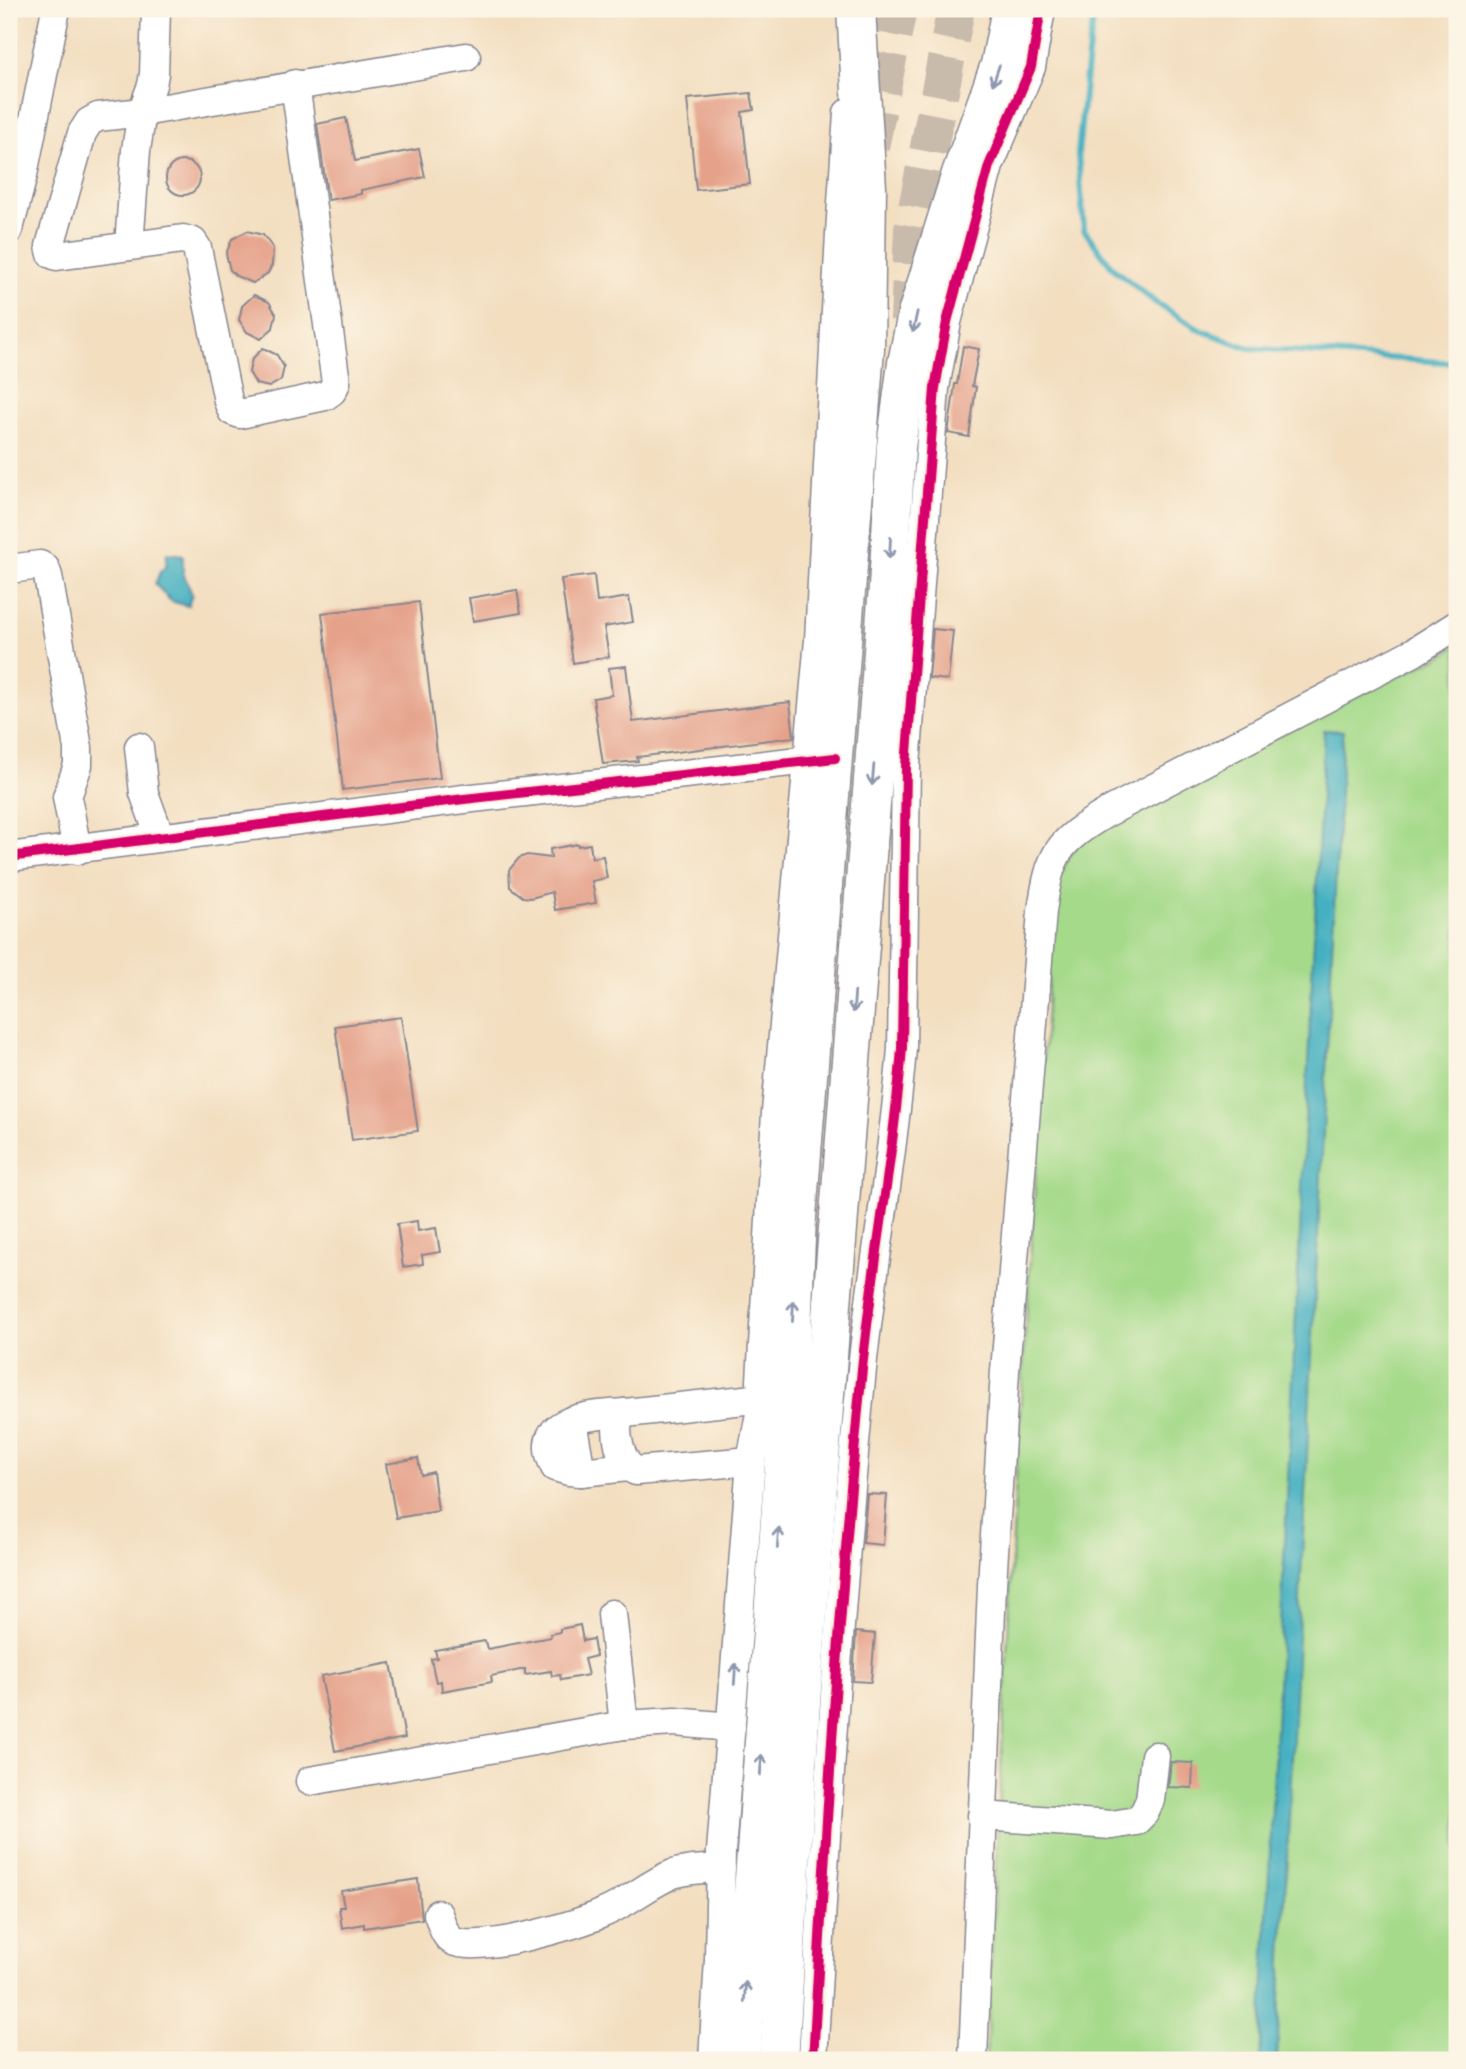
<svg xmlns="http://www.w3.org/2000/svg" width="1466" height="2069" font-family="'Architects Daughter',sans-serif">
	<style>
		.green { fill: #a6da8b; stroke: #608474; stroke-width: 2 }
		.water { fill: #44b0c1; stroke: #307090; stroke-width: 2 }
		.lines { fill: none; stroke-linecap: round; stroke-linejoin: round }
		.stream { stroke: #44b0c1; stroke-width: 6 }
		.building { fill: #e5a18a }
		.highway-tunnel { stroke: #c8bbac; stroke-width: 38; stroke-dasharray: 38 19; stroke-linecap: butt }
		.minor-casing { stroke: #87868f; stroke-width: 31 }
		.highway-casing { stroke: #87868f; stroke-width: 41 }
		.minor { stroke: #fff; stroke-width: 28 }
		.highway { stroke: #fff; stroke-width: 38 }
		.cycleway-casing { stroke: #fcf5e5; stroke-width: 15 }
		.cycleway { stroke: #d6006c; stroke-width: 10 }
		.oneway { stroke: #8d97ae }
	</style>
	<rect width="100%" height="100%" fill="#fcf5e5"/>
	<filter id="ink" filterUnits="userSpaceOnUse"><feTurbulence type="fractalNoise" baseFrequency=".0143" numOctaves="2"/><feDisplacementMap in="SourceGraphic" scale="14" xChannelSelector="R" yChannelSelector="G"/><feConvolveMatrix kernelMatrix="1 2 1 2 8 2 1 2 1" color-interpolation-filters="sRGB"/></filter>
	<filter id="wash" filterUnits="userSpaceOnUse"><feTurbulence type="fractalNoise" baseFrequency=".00686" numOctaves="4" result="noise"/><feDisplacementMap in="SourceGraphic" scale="28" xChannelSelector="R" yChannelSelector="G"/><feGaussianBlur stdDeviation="1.57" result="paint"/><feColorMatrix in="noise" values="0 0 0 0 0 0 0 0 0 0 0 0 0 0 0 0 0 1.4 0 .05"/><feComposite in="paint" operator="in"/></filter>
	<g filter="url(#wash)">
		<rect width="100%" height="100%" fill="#f3dec0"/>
		<polygon class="green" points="1457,646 1457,2060 986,2060 1017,1460 1055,883 1078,843 1317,714 1444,655"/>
		<g class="water">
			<polygon points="167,553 183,555 183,573 192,594 188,606 171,601 155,584 160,572 166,566"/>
			<polygon points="1324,730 1343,731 1277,2060 1260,2060"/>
		</g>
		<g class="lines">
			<polyline class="stream" points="1095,9 1088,54 1078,154 1084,230 1113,268 1156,303 1200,330 1249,348 1457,363"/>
		</g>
		<g id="blocks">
			<g class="building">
				<polygon points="751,93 754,110 742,112 750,184 696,190 687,99"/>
				<polygon points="346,118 355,161 419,149 425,177 361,190 361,194 328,200 317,124"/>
				<circle cx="183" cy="178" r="17"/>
				<polygon points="247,231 263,235 273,248 272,265 268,273 253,283 236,276 230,270 226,254 232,239"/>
				<polygon points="254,295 269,302 276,314 273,328 261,339 247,332 239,320 242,306"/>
				<polygon points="963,346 979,349 972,386 976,387 969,437 948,433 955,384 957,384"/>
				<polygon points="263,348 277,355 284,367 281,380 269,387 256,384 249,372 252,359"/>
				<polygon points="594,575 597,602 629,597 633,622 604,627 609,657 573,663 561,579"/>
				<polygon points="517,590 521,613 473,621 469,598"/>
				<polygon points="419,602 440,778 343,790 322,613"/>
				<polygon points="933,629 953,631 948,680 929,678"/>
				<polygon points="626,666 633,722 790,702 794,737 637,757 638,761 603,764 593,698 612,695 609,668"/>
				<polygon points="578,844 578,846 590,844 592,858 603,856 607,878 592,881 596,903 555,910 552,892 531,898 523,897 510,887 509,870 519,858 527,855 551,858 550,849"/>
				<polygon points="401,1017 418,1131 352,1140 335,1026"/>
				<polygon points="417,1221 418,1231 436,1228 440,1252 422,1255 423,1264 403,1267 397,1224"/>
				<polygon points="418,1458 421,1475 433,1472 438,1511 396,1518 386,1464"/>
				<polygon points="867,1494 887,1495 883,1545 863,1543"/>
				<polygon points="580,1625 583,1641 593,1639 596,1656 584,1659 588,1675 561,1680 560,1675 552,1676 551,1671 525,1675 525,1669 491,1676 492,1682 442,1691 441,1681 436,1682 435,1678 431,1659 437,1658 435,1650 485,1641 487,1649 551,1637 550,1634 560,1632 560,1629"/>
				<polygon points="856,1632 875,1634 871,1682 853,1681"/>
				<polygon points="391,1663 405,1738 335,1751 321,1676"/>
				<polygon points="1171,1762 1193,1763 1192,1788 1168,1787"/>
				<polygon points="418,1879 422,1919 364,1928 364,1924 342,1928 339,1907 344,1907 341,1891"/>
			</g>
		</g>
	</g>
	<g filter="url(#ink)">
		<use href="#blocks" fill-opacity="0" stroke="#87868f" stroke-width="2"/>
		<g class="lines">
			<g class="highway-tunnel">
				<polyline points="870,147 898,9"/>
				<polyline points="909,321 913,229 956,9"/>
				<polyline points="837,1495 848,1345"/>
				<polyline points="731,1915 767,1438"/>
				<polyline points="798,2060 806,1946"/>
			</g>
			<defs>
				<g id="minor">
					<polyline points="295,84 336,383 332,391 325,396 240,414 232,411 228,401 197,248 193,242 183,239 57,256 52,254 50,246 82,133 89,122 98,117 142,112 466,57"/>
					<polyline points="9,229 23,175 56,9"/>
					<polyline points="129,246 136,150 142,112 152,85 154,74 156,9"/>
					<polyline points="9,569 40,565 45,568 48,576 78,748 78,765 67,797 77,850"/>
					<polyline points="139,747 144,793 160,837"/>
					<polyline points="9,857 464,799 826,758"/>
					<polyline points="789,1396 768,1395 764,1393 761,1381 776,1112 819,640 840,233 848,113"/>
					<path d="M625 1413C593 1415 529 1417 555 1467L569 1471 581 1472 628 1467"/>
					<polyline points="572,1421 581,1472"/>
					<path d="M751 1461 636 1471C620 1464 613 1431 620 1415L625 1413 763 1398"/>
					<polyline points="612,1614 624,1725"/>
					<polyline points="310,1781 624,1725 675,1722 731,1727"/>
					<polyline points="982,1816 1112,1825 1136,1821 1144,1813 1150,1800 1155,1756"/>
					<path d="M438 1914C442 1924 444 1936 453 1941 477 1954 578 1925 603 1913 628 1903 648 1884 673 1874 688 1869 705 1869 721 1868"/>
					<polyline points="713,2060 719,1959 721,1852 751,1461 764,1393"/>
					<path d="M813 2060C826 1829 839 1599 862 1369 873 1261 894 1155 902 1048L906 766 935 388 947 322 989 166 1031 67 1041 9"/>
					<path d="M973 2060 992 1585 1005 1371 1042 911C1050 853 1057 842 1108 812L1414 652 1457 625"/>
				</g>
				<g id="highway">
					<polyline points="741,2060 789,1396 797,1217 865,349 867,188 856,9"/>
					<polyline points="779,2060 801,1702 888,587 896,447 907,363 917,314 961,174 1000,65 1011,9"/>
				</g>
			</defs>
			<use href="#minor" class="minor-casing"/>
			<use href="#highway" class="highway-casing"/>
			<use href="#minor" class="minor"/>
			<use href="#highway" class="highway"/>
			<defs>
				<g id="cycleway">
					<polyline points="9,857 464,799 835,758"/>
					<path d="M813 2060C826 1829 839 1599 862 1369 873 1261 894 1155 902 1048L906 766 935 388 947 322 989 166 1031 67 1041 9"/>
				</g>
			</defs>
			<use href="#cycleway" class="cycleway-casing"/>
			<use href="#cycleway" class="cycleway"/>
		</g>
		<defs><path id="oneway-shaft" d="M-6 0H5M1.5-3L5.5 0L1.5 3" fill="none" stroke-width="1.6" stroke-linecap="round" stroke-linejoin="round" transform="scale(1.75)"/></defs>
		<g class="oneway">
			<use href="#oneway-shaft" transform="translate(996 75) rotate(109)"/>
			<use href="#oneway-shaft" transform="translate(915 322) rotate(102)"/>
			<use href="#oneway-shaft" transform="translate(890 548) rotate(93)"/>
			<use href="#oneway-shaft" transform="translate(873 775) rotate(95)"/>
			<use href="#oneway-shaft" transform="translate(854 1002) rotate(94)"/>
			<use href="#oneway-shaft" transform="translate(793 1311) rotate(-87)"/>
			<use href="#oneway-shaft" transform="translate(778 1538) rotate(-86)"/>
			<use href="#oneway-shaft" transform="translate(735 1674) rotate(-86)"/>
			<use href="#oneway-shaft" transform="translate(761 1765) rotate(-86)"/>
			<use href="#oneway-shaft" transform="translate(745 1992) rotate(-86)"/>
		</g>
	</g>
	<rect width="1466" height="2069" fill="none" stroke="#fcf5e5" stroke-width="35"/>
</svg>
